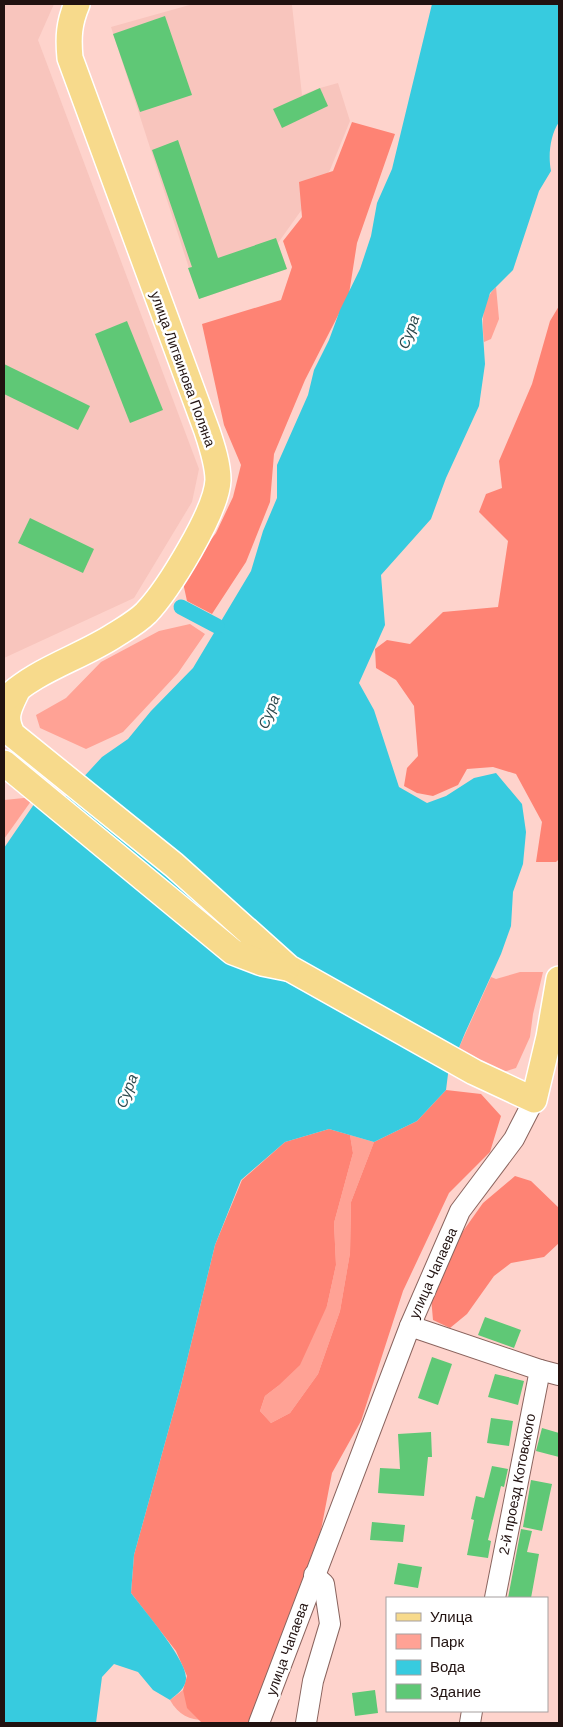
<svg xmlns="http://www.w3.org/2000/svg" width="563" height="1727" font-family="Arial,sans-serif">
	<style>
		.built { fill: #f8c5bd }
		.green { fill: #ffa295 }
		.forest { fill: #fe8374 }
		.water { fill: #37cbdf }
		.lines { fill: none; stroke-linecap: round; stroke-linejoin: round }
		.canal { stroke: #37cbdf; stroke-width: 15 }
		.building { fill: #5fc876 }
		.minor-casing { stroke: #8a645e; stroke-width: 22 }
		.major-casing { stroke: #fff; stroke-width: 28 }
		.minor { stroke: #fff; stroke-width: 20 }
		.major { stroke: #f7da8c; stroke-width: 25 }
		.labels { text-anchor: middle; stroke-width: 5; stroke-linejoin: round; paint-order: stroke }
		.street-label { font-size: 14px; fill: #211210; stroke: #fff }
		.water-label { font-size: 15px; font-style: italic; fill: #2c4a4e; stroke: #fff }
	</style>
	<rect width="100%" height="100%" fill="#fed3cc"/>
	<g class="built">
		<polygon points="4,4 54,4 38,40 199,469 192,502 134,598 4,658"/>
		<polygon points="193,4 292,5 302,95 320,88 338,83 350,121 330,170 278,243 287,269 199,299 111,27"/>
	</g>
	<g class="green">
		<path d="M496 287 499 319 491 339 484 342C482 323 481 301 496 287Z"/>
		<polygon points="190,624 205,634 178,673 123,732 86,749 40,728 36,715 66,698 101,662 159,631"/>
		<polygon points="34,797 4,839 4,800"/>
		<polygon points="520,972 543,972 533,1014 530,1037 516,1068 500,1073 457,1052 491,977 496,979"/>
		<polygon points="350,1135 374,1142 351,1202 350,1253 340,1311 318,1374 290,1413 271,1423 260,1411 265,1396 278,1386 327,1306 336,1265 334,1223 353,1153"/>
		<path d="M183 1690 213 1699 239 1714C210 1721 185 1727 170 1700Z"/>
	</g>
	<g class="forest">
		<polygon points="352,122 395,134 357,243 349,294 305,380 274,454 270,502 246,562 212,614 187,601 182,578 216,533 233,497 241,465 224,425 202,324 281,300 292,267 283,241 302,217 299,182 333,171"/>
		<polygon points="559,306 559,859 556,862 536,862 542,822 516,774 493,767 467,769 458,785 433,796 417,793 404,786 407,768 418,756 414,706 396,680 376,668 375,649 387,640 410,644 443,612 498,607 508,541 479,512 486,494 502,488 499,461 532,384 550,321"/>
		<polygon points="446,1090 481,1094 501,1116 490,1152 449,1193 403,1291 361,1421 332,1473 321,1530 249,1721 248,1723 202,1723 187,1708 183,1690 187,1676 176,1651 131,1593 134,1555 181,1385 215,1245 242,1180 285,1142 329,1129 350,1135 353,1153 334,1223 336,1265 327,1306 300,1365 278,1386 265,1396 260,1411 271,1423 290,1413 318,1374 340,1311 350,1253 351,1202 374,1142 417,1121"/>
		<polygon points="515,1176 531,1181 559,1208 559,1243 544,1257 511,1263 494,1276 467,1314 450,1328 433,1320 431,1297 444,1258 483,1203"/>
	</g>
	<path class="water" d="M432 4H559V122C550 135 548 156 551 171L539 191 513 270 490 293 482 319 485 364 479 406 446 478 431 519 381 575 385 625 359 683 374 710 399 787 427 803 446 796 474 778 496 773 522 804 526 832 523 864 513 892 511 926 501 954 465 1033 448 1074 446 1090 417 1121 374 1142 329 1129 285 1142 241 1180 215 1245 181 1385 134 1555 131 1593C143 1609 188 1661 186 1679 185 1689 178 1693 170 1700L153 1690 138 1672 114 1664 102 1677 96 1723H4V848L41 794 56 807 102 757 128 739 151 711 193 668 251 571 263 531 277 498V465L308 395 314 370 329 340 340 310 360 269 371 236 377 203 392 169Z"/>
	<g class="lines">
		<polyline class="canal" points="181,607 217,626"/>
	</g>
	<g class="building">
		<polygon points="165,16 192,95 140,112 113,34"/>
		<polygon points="320,88 328,106 282,128 273,109"/>
		<polygon points="178,140 218,258 276,238 287,269 199,299 188,268 192,267 152,150"/>
		<polygon points="127,321 163,410 130,423 95,334"/>
		<polygon points="4,364 90,406 78,430 4,394"/>
		<polygon points="30,518 94,549 83,573 18,543"/>
		<polygon points="485,1317 521,1330 514,1348 478,1335"/>
		<polygon points="432,1357 452,1364 438,1405 418,1398"/>
		<polygon points="495,1374 524,1381 518,1405 488,1397"/>
		<polygon points="491,1418 513,1421 509,1446 487,1443"/>
		<polygon points="542,1428 559,1433 559,1457 536,1451"/>
		<polygon points="431,1432 432,1457 428,1457 424,1496 378,1493 380,1468 400,1469 398,1434"/>
		<polygon points="492,1466 508,1469 504,1487 501,1486 488,1540 491,1541 488,1558 467,1555 474,1520 471,1519 476,1496 484,1498"/>
		<polygon points="531,1480 552,1484 542,1531 523,1527"/>
		<polygon points="372,1522 405,1525 403,1542 370,1540"/>
		<polygon points="521,1529 532,1531 527,1552 539,1554 531,1598 508,1598"/>
		<polygon points="398,1563 422,1567 418,1588 394,1584"/>
		<polygon points="375,1690 378,1713 355,1716 352,1693"/>
	</g>
	<g class="lines">
		<defs>
			<g id="minor">
				<polyline points="410,1326 540,1370 559,1375"/>
				<polyline points="495,1598 540,1370"/>
				<polyline points="259,1723 410,1326 460,1211 514,1139 534,1100"/>
				<polyline points="306,1723 313,1681 330,1624 324,1584 314,1575"/>
				<polyline points="470,1723 472,1711"/>
			</g>
			<g id="major">
				<path d="M18 689C10 706 2 717 13 735L174 865 289 968 474 1072 534 1100 549 1037 559 979"/>
				<path d="M4 701C34 670 80 658 115 635 126 628 137 622 146 613 168 590 217 511 218 480 218 464 212 446 207 431L70 58C68 37 69 23 77 4"/>
				<polyline points="4,763 233,952 262,963 287,968"/>
			</g>
		</defs>
		<use href="#minor" class="minor-casing"/>
		<use href="#major" class="major-casing"/>
		<use href="#minor" class="minor"/>
		<use href="#major" class="major"/>
	</g>
	<g class="labels">
		<g class="street-label">
			<text transform="translate(183 369) rotate(70)" y="5">улица Литвинова Поляна</text>
			<text transform="translate(433 1273) rotate(-66)" y="5">улица Чапаева</text>
			<text transform="translate(517 1484) rotate(-79)" y="5">2-й проезд Котовского</text>
			<text transform="translate(287 1649) rotate(-70)" y="5">улица Чапаева</text>
		</g>
		<g class="water-label">
			<text transform="translate(409 332) rotate(-70)" y="5">Сура</text>
			<text transform="translate(269 712) rotate(-69)" y="5">Сура</text>
			<text transform="translate(127 1091) rotate(-69)" y="5">Сура</text>
		</g>
	</g>
	<rect width="563" height="1727" fill="none" stroke="#211210" stroke-width="10"/>
	<rect x="386" y="1597" width="162" height="115" fill="#ffffff" stroke="#a6a09f"/>
	<rect x="396" y="1613" width="25" height="8" fill="#f7da8c" stroke="#a6a09f"/>
	<text x="430" y="1622" font-size="15" fill="#211210">Улица</text>
	<rect x="396" y="1634" width="25" height="15" fill="#ffa295" stroke="#a6a09f"/>
	<text x="430" y="1647" font-size="15" fill="#211210">Парк</text>
	<rect x="396" y="1660" width="25" height="15" fill="#37cbdf" stroke="#a6a09f"/>
	<text x="430" y="1672" font-size="15" fill="#211210">Вода</text>
	<rect x="396" y="1684" width="25" height="15" fill="#5fc876" stroke="#a6a09f"/>
	<text x="430" y="1697" font-size="15" fill="#211210">Здание</text>
</svg>
